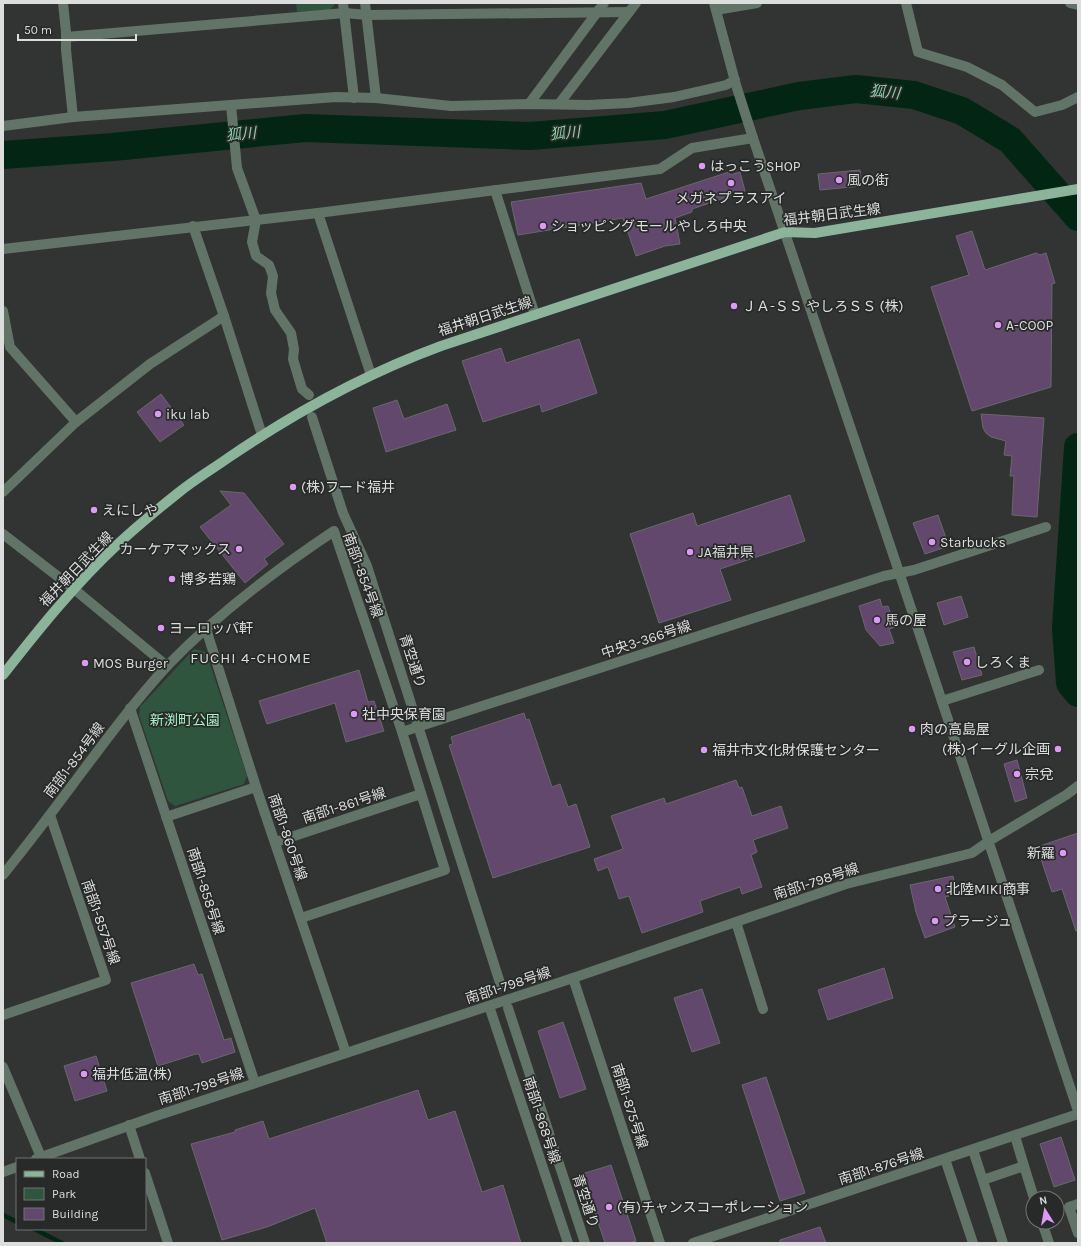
<svg xmlns="http://www.w3.org/2000/svg" width="1081" height="1246" font-family="Karla,'Noto Sans JP',sans-serif">
	<style>
		.green { fill: #30553f }
		.lines { fill: none; stroke-linecap: round; stroke-linejoin: round }
		.stream { stroke: #032614; stroke-width: 4.5 }
		.river { stroke: #032614; stroke-width: 28 }
		.building { fill: #63486d; stroke: #6a676b }
		.minor { stroke: #617467; stroke-width: 10 }
		.major { stroke: #8cb49a; stroke-width: 10 }
		.poi-dot { fill: #dc99f5; stroke: #272a28; stroke-width: 1.5 }
		.labels { text-anchor: middle; stroke-width: 3.5; stroke-linejoin: round; paint-order: stroke }
		.poi-label { font-size: 14px; fill: #dcdedd; stroke: #272a28; text-anchor: start }
		.street-label { font-size: 14px; fill: #dcdedd; stroke: #272a28 }
		.park-label { font-size: 14px; fill: #a7f1c3; stroke: #272a28 }
		.water-label { font-size: 15px; font-style: italic; fill: #8dd6a9; stroke: #272a28 }
		.neighbourhood-label { font-size: 15px; letter-spacing: 1px; fill: #dbdfdc; stroke: #272a28 }
	</style>
	<rect width="100%" height="100%" fill="#313432"/>
	<g class="green">
		<polygon points="296,3 336,3 330,10 297,12"/>
		<polygon points="194,649 206,652 247,776 244,784 175,806 168,801 139,715 140,707"/>
	</g>
	<g class="lines">
		<g class="stream">
			<polyline points="3,1215 17,1222"/>
			<polyline points="34,1229 62,1243"/>
		</g>
		<g class="river">
			<polyline points="3,155 113,147 305,128 530,136 665,125 799,96 856,89 914,95 962,111 1010,140 1078,217"/>
			<polyline points="1078,447 1066,628 1070,683 1078,693"/>
		</g>
	</g>
	<g class="building">
		<polygon points="860,170 862,186 820,190 818,174"/>
		<polygon points="729,172 730,175 740,172 745,191 692,209 692,212 675,218 680,244 665,246 636,256 623,218 518,235 511,202 641,183 646,199"/>
		<polygon points="972,231 985,270 1036,253 1040,255 1046,253 1055,283 1052,284 1051,387 972,411 931,287 969,275 956,236"/>
		<polygon points="579,339 597,393 542,412 540,404 483,422 462,361 501,348 506,363"/>
		<polygon points="161,394 184,425 160,442 137,412"/>
		<polygon points="397,400 404,419 447,404 456,430 386,452 373,408"/>
		<polygon points="981,414 1044,418 1037,517 1012,515 1014,476 1010,476 1012,456 1004,455 1006,441 991,437 986,433 983,428"/>
		<polygon points="220,491 244,493 284,544 264,559 268,564 245,583 200,527 231,505"/>
		<polygon points="790,495 805,541 720,569 731,600 659,623 630,534 693,513 697,526"/>
		<polygon points="938,515 946,538 940,539 943,548 925,554 913,523"/>
		<polygon points="961,596 968,617 944,625 937,603"/>
		<polygon points="880,599 882,607 888,606 895,627 889,629 894,643 880,646 866,630 859,606"/>
		<polygon points="974,647 982,675 962,680 953,652"/>
		<polygon points="359,670 368,702 374,701 384,731 346,742 335,703 267,724 259,701"/>
		<polygon points="524,713 526,720 529,719 552,787 560,784 568,807 576,804 590,847 493,878 449,745 453,744 451,737"/>
		<polygon points="1017,760 1027,798 1015,802 1004,764"/>
		<polygon points="736,780 739,788 742,787 752,816 781,806 788,828 753,840 757,852 751,855 762,887 742,894 740,887 700,901 703,912 642,933 629,896 619,899 608,867 598,871 594,859 623,849 611,816 664,798 666,804"/>
		<polygon points="1078,833 1078,931 1076,931 1062,889 1052,892 1037,847"/>
		<polygon points="953,876 957,894 945,897 955,927 925,938 916,912 910,885"/>
		<polygon points="194,964 198,975 202,974 224,1040 231,1038 235,1052 202,1063 199,1054 196,1054 158,1066 131,983"/>
		<polygon points="884,968 893,998 828,1020 818,990"/>
		<polygon points="702,989 720,1043 692,1052 674,998"/>
		<polygon points="563,1022 586,1089 560,1098 538,1031"/>
		<polygon points="96,1056 107,1091 75,1101 64,1066"/>
		<polygon points="766,1077 805,1193 780,1201 742,1085"/>
		<polygon points="418,1090 428,1120 455,1111 482,1192 503,1185 521,1243 327,1243 315,1208 267,1227 222,1240 191,1144 235,1132 235,1130 263,1121 269,1139"/>
		<polygon points="1061,1137 1075,1180 1054,1187 1040,1144"/>
		<polygon points="611,1165 636,1241 630,1243 605,1243 582,1174"/>
		<polygon points="820,1227 826,1243 780,1243 780,1240"/>
	</g>
	<g class="lines">
		<g class="minor">
			<polyline points="63,3 66,32 66,50 73,117"/>
			<polyline points="343,3 354,98"/>
			<polyline points="365,3 376,98"/>
			<polyline points="714,3 736,85 753,138 899,572 1078,1111"/>
			<polyline points="906,3 918,52 967,67 1002,85 1035,112 1062,105 1078,97"/>
			<polyline points="1070,3 1078,5"/>
			<polyline points="716,10 757,3"/>
			<polyline points="66,37 345,13 367,15 629,12"/>
			<polyline points="529,104 604,3"/>
			<polyline points="559,104 636,3"/>
			<polyline points="231,105 237,168 256,220 252,242 256,256 269,265 273,276 271,293 275,310 291,333 294,349 293,359 302,389 309,395"/>
			<polyline points="3,126 73,117 336,97 376,98 451,106 529,104 588,105 628,103 674,97 709,89 726,85 735,80"/>
			<polyline points="495,190 535,315"/>
			<polyline points="318,213 371,375"/>
			<polyline points="193,226 224,316 262,435"/>
			<polyline points="3,249 318,213 660,169 692,148 753,138"/>
			<polyline points="3,311 10,347 76,422"/>
			<polyline points="312,417 343,513 367,566 501,986"/>
			<polyline points="3,492 76,422 150,364 224,316"/>
			<polyline points="3,534 74,589 167,666"/>
			<polyline points="206,629 256,787 346,1053"/>
			<polyline points="942,701 1039,670"/>
			<polyline points="130,708 255,1083"/>
			<polyline points="402,732 884,576 914,570 1046,527"/>
			<polyline points="166,817 256,787"/>
			<polyline points="276,842 421,794"/>
			<path d="M3 875C27 845 50 815 73 784 103 744 133 703 167 666 217 614 274 571 334 531L402 732 445 870 301 918"/>
			<polyline points="736,922 763,1009"/>
			<polyline points="573,978 660,1243"/>
			<polyline points="489,1006 568,1243"/>
			<polyline points="508,1008 585,1243"/>
			<polyline points="3,1015 106,980 50,815"/>
			<polyline points="3,1067 41,1157"/>
			<polyline points="129,1125 140,1159"/>
			<polyline points="1015,1136 1024,1166"/>
			<polyline points="973,1150 1003,1243"/>
			<polyline points="36,1159 156,1116 573,978 846,884 972,853 989,841 1066,795 1078,786"/>
			<polyline points="945,1159 973,1243"/>
			<polyline points="3,1172 17,1167"/>
			<polyline points="145,1173 168,1243"/>
			<polyline points="983,1180 1024,1166 1034,1198"/>
			<polyline points="1078,1204 1069,1207 1078,1233"/>
			<polyline points="1042,1222 1049,1243"/>
			<polyline points="693,1243 1078,1114"/>
		</g>
		<path class="major" d="M3 675C39 629 75 584 118 544 137 526 158 509 178 493 194 480 211 470 228 458 294 413 365 374 441 346L785 232 815 233 1078 189"/>
	</g>
	<g class="poi-dot">
		<circle cx="702" cy="166" r="4"/>
		<circle cx="839" cy="180" r="4"/>
		<circle cx="731" cy="183" r="4"/>
		<circle cx="543" cy="226" r="4"/>
		<circle cx="734" cy="306" r="4"/>
		<circle cx="998" cy="325" r="4"/>
		<circle cx="158" cy="414" r="4"/>
		<circle cx="293" cy="487" r="4"/>
		<circle cx="94" cy="510" r="4"/>
		<circle cx="932" cy="542" r="4"/>
		<circle cx="239" cy="549" r="4"/>
		<circle cx="690" cy="552" r="4"/>
		<circle cx="172" cy="579" r="4"/>
		<circle cx="877" cy="620" r="4"/>
		<circle cx="161" cy="628" r="4"/>
		<circle cx="967" cy="662" r="4"/>
		<circle cx="85" cy="663" r="4"/>
		<circle cx="354" cy="714" r="4"/>
		<circle cx="912" cy="729" r="4"/>
		<circle cx="1058" cy="749" r="4"/>
		<circle cx="704" cy="750" r="4"/>
		<circle cx="1017" cy="774" r="4"/>
		<circle cx="1063" cy="853" r="4"/>
		<circle cx="938" cy="889" r="4"/>
		<circle cx="935" cy="921" r="4"/>
		<circle cx="84" cy="1074" r="4"/>
		<circle cx="609" cy="1207" r="4"/>
	</g>
	<g class="labels">
		<g class="poi-label">
			<text x="710" y="171">はっこうSHOP</text>
			<text x="847" y="185">風の街</text>
			<text x="731" y="203" text-anchor="middle">メガネプラスアイ</text>
			<text x="551" y="231">ショッピングモールやしろ中央</text>
			<text x="742" y="311">ＪＡ-ＳＳ やしろＳＳ (株)</text>
			<text x="1006" y="330">A-COOP</text>
			<text x="166" y="419">iku lab</text>
			<text x="301" y="492">(株)フード福井</text>
			<text x="102" y="515">えにしや</text>
			<text x="940" y="547">Starbucks</text>
			<text x="231" y="554" text-anchor="end">カーケアマックス</text>
			<text x="698" y="557">JA福井県</text>
			<text x="180" y="584">博多若鶏</text>
			<text x="885" y="625">馬の屋</text>
			<text x="169" y="633">ヨーロッパ軒</text>
			<text x="975" y="667">しろくま</text>
			<text x="93" y="668">MOS Burger</text>
			<text x="362" y="719">社中央保育園</text>
			<text x="920" y="734">肉の高島屋</text>
			<text x="1050" y="754" text-anchor="end">(株)イーグル企画</text>
			<text x="712" y="755">福井市文化財保護センター</text>
			<text x="1025" y="779">宗兌</text>
			<text x="1055" y="858" text-anchor="end">新羅</text>
			<text x="946" y="894">北陸MIKI商事</text>
			<text x="943" y="926">プラージュ</text>
			<text x="92" y="1079">福井低温(株)</text>
			<text x="617" y="1212">(有)チャンスコーポレーション</text>
		</g>
		<g class="street-label">
			<text transform="translate(832 214) rotate(-7)" y="5">福井朝日武生線</text>
			<text transform="translate(485 316) rotate(-18)" y="5">福井朝日武生線</text>
			<text transform="translate(76 569) rotate(-46)" y="5">福井朝日武生線</text>
			<text transform="translate(363 575) rotate(70)" y="5">南部1-854号線</text>
			<text transform="translate(646 639) rotate(-18)" y="5">中央3-366号線</text>
			<text transform="translate(413 661) rotate(72)" y="5">青空通り</text>
			<text transform="translate(74 760) rotate(-53)" y="5">南部1-854号線</text>
			<text transform="translate(344 805) rotate(-18)" y="5">南部1-861号線</text>
			<text transform="translate(288 837) rotate(71)" y="5">南部1-860号線</text>
			<text transform="translate(816 881) rotate(-18)" y="5">南部1-798号線</text>
			<text transform="translate(206 891) rotate(72)" y="5">南部1-858号線</text>
			<text transform="translate(101 922) rotate(71)" y="5">南部1-857号線</text>
			<text transform="translate(508 985) rotate(-18)" y="5">南部1-798号線</text>
			<text transform="translate(201 1086) rotate(-18)" y="5">南部1-798号線</text>
			<text transform="translate(630 1106) rotate(72)" y="5">南部1-875号線</text>
			<text transform="translate(542 1120) rotate(72)" y="5">南部1-868号線</text>
			<text transform="translate(881 1166) rotate(-18)" y="5">南部1-876号線</text>
			<text transform="translate(586 1201) rotate(72)" y="5">青空通り</text>
		</g>
		<g class="park-label">
			<text x="185" y="725">新渕町公園</text>
		</g>
		<g class="water-label">
			<text transform="translate(885 92) rotate(6)" y="5">狐川</text>
			<text transform="translate(565 133) rotate(-5)" y="5">狐川</text>
			<text transform="translate(241 134) rotate(-5)" y="5">狐川</text>
		</g>
		<g class="neighbourhood-label">
			<text x="251" y="663">FUCHI 4-CHOME</text>
		</g>
	</g>
	<rect width="1081" height="1246" fill="none" stroke="#dcdedd" stroke-width="8"/>
	<rect x="16" y="1158" width="130" height="72" fill="#272a28" stroke="#6f7270"/>
	<rect x="24" y="1171" width="20" height="6" fill="#8cb49a" stroke="#6f7270"/>
	<text x="52" y="1178" font-size="12" fill="#dcdedd">Road</text>
	<rect x="24" y="1188" width="20" height="12" fill="#30553f" stroke="#6f7270"/>
	<text x="52" y="1198" font-size="12" fill="#dcdedd">Park</text>
	<rect x="24" y="1208" width="20" height="12" fill="#63486d" stroke="#6f7270"/>
	<text x="52" y="1218" font-size="12" fill="#dcdedd">Building</text>
	<g transform="translate(1045 1210) rotate(349)"><circle r="19" fill="#272a28" stroke="#6f7270"/>
	<path d="M0-3L7 15L0 10L-7 15Z" fill="#dc99f5"/>
	<text y="-6" font-size="11" font-weight="bold" text-anchor="middle" fill="#dcdedd">N</text>
	</g>
	<path d="M18 34v6h118v-6" fill="none" stroke="#dcdedd" stroke-width="2"/>
	<text x="24" y="34" font-size="12" fill="#dcdedd" stroke="#272a28" stroke-width="3" paint-order="stroke">50 m</text>
</svg>
